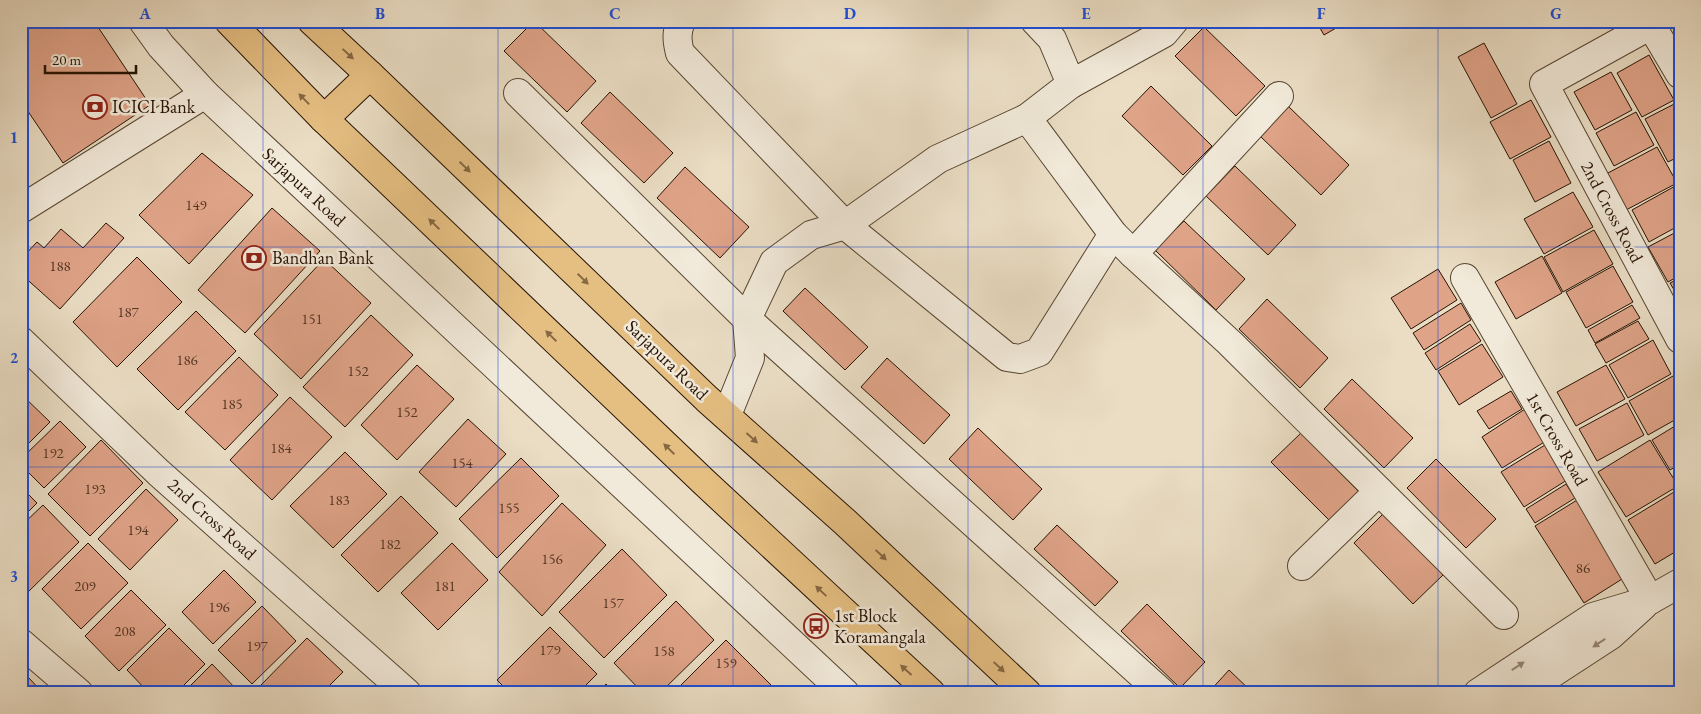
<svg xmlns="http://www.w3.org/2000/svg" width="1701" height="714" font-family="'EB Garamond',serif">
	<style>
		.building { fill: #dfa388; stroke: #271302 }
		.lines { fill: none; stroke-linecap: round; stroke-linejoin: round }
		.minor-casing { stroke: #584632; stroke-width: 30 }
		.major-casing { stroke: #271302; stroke-width: 30 }
		.minor { stroke: #f1e9d9; stroke-width: 28 }
		.major { stroke: #e5be82; stroke-width: 28 }
		.oneway { fill: #866842 }
		.oneway2 { fill: #968978 }
		.grid { fill: none; stroke: #1d4ed8; stroke-width: 1; stroke-opacity: 0.55 }
		.labels { text-anchor: middle; stroke-width: 5; stroke-linejoin: round; paint-order: stroke }
		.number-label { font-size: 15px; fill: #553724 }
		.poi-label { font-size: 18px; fill: #271302; stroke: #f1e9d9; text-anchor: start }
		.street-label { font-size: 18px; fill: #271302; stroke: #f1e9d9 }
		.neatline { fill: none; stroke: #1d4ed8; stroke-width: 2 }
		.grid-label { font-size: 16px; text-anchor: middle; font-weight: bold; fill: #1d4ed8 }
	</style>
	<rect width="100%" height="100%" fill="#eaddc4"/>
	<filter id="stains"><feTurbulence type="fractalNoise" baseFrequency=".004" numOctaves="4"/><feColorMatrix values="0 0 0 0 .2 0 0 0 0 .09 0 0 0 0 .02 0 0 0 .5 -.17"/></filter>
	<radialGradient id="worn" r=".72"><stop offset=".6" stop-color="#630" stop-opacity="0"/><stop offset="1" stop-color="#630" stop-opacity=".3"/></radialGradient>
	<g class="building">
		<polygon points="21,21 94,21 150,105 63,163 21,101"/>
		<polygon points="534,21 596,81 567,112 504,51"/>
		<polygon points="1316,21 1348,21 1324,35"/>
		<polygon points="1204,27 1265,86 1236,116 1175,56"/>
		<polygon points="1484,43 1517,104 1491,118 1458,57"/>
		<polygon points="1649,55 1674,100 1642,117 1617,73"/>
		<polygon points="1611,72 1632,110 1595,130 1574,92"/>
		<polygon points="1151,86 1212,146 1183,175 1122,116"/>
		<polygon points="610,92 673,153 644,183 581,123"/>
		<polygon points="1531,100 1551,137 1510,159 1490,122"/>
		<polygon points="1680,101 1680,156 1668,162 1645,119"/>
		<polygon points="1288,106 1349,165 1321,195 1260,136"/>
		<polygon points="1636,112 1654,145 1614,166 1596,133"/>
		<polygon points="1549,141 1571,183 1535,202 1513,160"/>
		<polygon points="1657,147 1677,183 1626,210 1606,174"/>
		<polygon points="202,153 253,195 189,264 139,215"/>
		<polygon points="1235,166 1296,225 1268,255 1206,196"/>
		<polygon points="685,167 749,227 720,258 657,198"/>
		<polygon points="1677,185 1680,191 1680,225 1649,242 1632,210"/>
		<polygon points="1573,192 1593,227 1544,254 1524,219"/>
		<polygon points="272,208 320,251 245,333 198,290"/>
		<polygon points="1184,221 1245,279 1216,310 1155,250"/>
		<polygon points="106,223 124,238 60,309 21,274 21,259 37,242 44,248 61,229 83,248"/>
		<polygon points="1594,230 1613,264 1563,292 1544,257"/>
		<polygon points="1680,230 1680,275 1668,282 1648,247"/>
		<polygon points="1542,256 1562,293 1516,319 1495,282"/>
		<polygon points="137,257 182,302 117,367 73,322"/>
		<polygon points="324,259 371,303 301,379 254,334"/>
		<polygon points="1613,266 1633,302 1586,328 1566,292"/>
		<polygon points="1438,269 1457,300 1411,329 1391,298"/>
		<polygon points="1680,278 1680,300 1670,283"/>
		<polygon points="805,288 868,347 845,370 783,311"/>
		<polygon points="1267,299 1328,358 1300,388 1239,329"/>
		<polygon points="1461,303 1471,320 1424,350 1413,333"/>
		<polygon points="1632,305 1640,318 1595,343 1588,330"/>
		<polygon points="196,311 236,351 178,410 137,369"/>
		<polygon points="371,315 413,355 345,427 303,387"/>
		<polygon points="1638,321 1649,339 1606,363 1595,344"/>
		<polygon points="1470,324 1481,341 1436,370 1425,353"/>
		<polygon points="1653,340 1671,374 1628,398 1609,365"/>
		<polygon points="1482,344 1503,377 1459,405 1438,371"/>
		<polygon points="239,357 278,395 225,450 185,412"/>
		<polygon points="887,358 950,415 924,444 861,387"/>
		<polygon points="417,365 454,399 397,460 361,425"/>
		<polygon points="1606,365 1625,399 1576,426 1557,392"/>
		<polygon points="1673,376 1680,388 1680,417 1648,435 1629,401"/>
		<polygon points="1352,379 1413,438 1384,468 1324,409"/>
		<polygon points="1511,391 1522,409 1489,429 1477,411"/>
		<polygon points="21,394 50,422 21,451"/>
		<polygon points="290,397 332,437 272,500 230,460"/>
		<polygon points="1627,403 1644,435 1597,461 1579,429"/>
		<polygon points="1525,409 1546,441 1502,468 1482,437"/>
		<polygon points="468,419 506,454 456,507 419,472"/>
		<polygon points="60,421 86,447 44,488 21,465 21,459"/>
		<polygon points="1680,423 1680,464 1670,470 1652,440"/>
		<polygon points="978,428 1042,489 1013,520 949,459"/>
		<polygon points="1301,433 1360,493 1331,522 1271,462"/>
		<polygon points="101,440 143,483 90,536 48,494"/>
		<polygon points="1650,440 1678,486 1626,517 1598,472"/>
		<polygon points="1545,445 1567,480 1524,507 1501,472"/>
		<polygon points="345,452 387,494 333,548 290,506"/>
		<polygon points="521,458 559,496 497,558 459,519"/>
		<polygon points="1436,459 1496,519 1466,548 1407,488"/>
		<polygon points="1680,471 1680,487 1673,475"/>
		<polygon points="1566,484 1575,498 1535,523 1526,509"/>
		<polygon points="21,487 37,503 21,519"/>
		<polygon points="146,489 178,520 130,570 98,539"/>
		<polygon points="1679,489 1680,549 1655,564 1628,520"/>
		<polygon points="401,496 438,533 378,592 341,555"/>
		<polygon points="1582,497 1630,574 1584,603 1535,526"/>
		<polygon points="562,503 606,545 542,616 499,572"/>
		<polygon points="43,505 79,542 26,594 21,589 21,526"/>
		<polygon points="1383,514 1443,575 1413,604 1354,543"/>
		<polygon points="1057,525 1118,582 1095,606 1034,549"/>
		<polygon points="88,543 128,583 81,629 42,589"/>
		<polygon points="452,543 488,580 438,630 401,593"/>
		<polygon points="622,549 667,595 604,658 559,612"/>
		<polygon points="224,570 256,602 213,644 182,612"/>
		<polygon points="131,590 166,625 119,671 85,636"/>
		<polygon points="676,601 714,640 660,693 643,693 614,663"/>
		<polygon points="1147,604 1205,662 1180,688 1121,631"/>
		<polygon points="262,606 296,641 252,684 218,650"/>
		<polygon points="550,627 597,674 578,693 510,693 497,680"/>
		<polygon points="169,628 205,664 176,693 149,693 127,670"/>
		<polygon points="307,638 343,672 322,693 269,693 261,685"/>
		<polygon points="726,640 772,686 765,693 673,693"/>
		<polygon points="212,664 240,693 183,693"/>
		<polygon points="1229,670 1253,693 1208,693"/>
		<polygon points="28,677 43,693 21,693 21,684"/>
		<polygon points="606,684 615,693 597,693"/>
	</g>
	<g class="lines">
		<defs>
			<g id="minor">
				<polyline points="143,21 161,46 205,94 845,693"/>
				<path d="M681 21C676 33 677 41 680 53L845 225 1007 357 1020 359 1039 352 1113 234"/>
				<polyline points="1035,21 1052,39 1071,84"/>
				<polyline points="1658,21 1544,84 1680,339"/>
				<polyline points="1651,25 1680,74"/>
				<polyline points="518,93 747,319 1162,693"/>
				<polyline points="1027,118 1113,234 1133,254 1230,343 1504,615"/>
				<polyline points="21,209 205,94"/>
				<polyline points="1133,254 1279,96"/>
				<polyline points="1465,278 1650,600"/>
				<polyline points="21,341 159,473 407,693"/>
				<polyline points="727,415 750,358 747,319 774,262 811,235 845,225 938,159 1027,118 1071,84 1164,33 1174,21"/>
				<polyline points="1302,566 1379,491"/>
				<polyline points="21,643 79,693"/>
				<polyline points="1478,693 1593,617 1650,600 1680,583"/>
				<polyline points="1522,693 1611,635 1643,606"/>
			</g>
			<g id="major">
				<polyline points="229,21 324,119 704,482 931,693"/>
				<polyline points="312,21 370,75 707,399 845,522 1027,693"/>
				<polyline points="324,119 370,75"/>
			</g>
		</defs>
		<use href="#minor" class="minor-casing"/>
		<use href="#major" class="major-casing"/>
		<use href="#minor" class="minor"/>
		<use href="#major" class="major"/>
	</g>
	<defs><path id="oneway-solid" d="M-6-.8H1V-3.2L6.5 0L1 3.2V.8H-6Z" transform="scale(1.25)"/></defs>
	<g class="oneway">
		<use href="#oneway-solid" transform="translate(348 54) rotate(43)"/>
		<use href="#oneway-solid" transform="translate(304 99) rotate(-134)"/>
		<use href="#oneway-solid" transform="translate(465 167) rotate(44)"/>
		<use href="#oneway-solid" transform="translate(434 224) rotate(-136)"/>
		<use href="#oneway-solid" transform="translate(583 279) rotate(44)"/>
		<use href="#oneway-solid" transform="translate(551 336) rotate(-136)"/>
		<use href="#oneway-solid" transform="translate(752 438) rotate(42)"/>
		<use href="#oneway-solid" transform="translate(669 449) rotate(-136)"/>
		<use href="#oneway-solid" transform="translate(881 555) rotate(43)"/>
		<use href="#oneway-solid" transform="translate(821 591) rotate(-137)"/>
		<use href="#oneway-solid" transform="translate(999 667) rotate(43)"/>
		<use href="#oneway-solid" transform="translate(906 670) rotate(-138)"/>
	</g>
	<g class="oneway2">
		<use href="#oneway-solid" transform="translate(1599 643) rotate(147)"/>
		<use href="#oneway-solid" transform="translate(1518 666) rotate(-33)"/>
	</g>
	<path class="grid" d="M263 21V693M498 21V693M733 21V693M968 21V693M1203 21V693M1438 21V693M21 247H1680M21 467H1680"/>
	<defs>
		<symbol id="bank-ring" viewBox="-11 -11 22 22"><circle r="9.5" fill="#f1e9d9" stroke="#8f2418" stroke-width="1.5"/><path d="M-6-4H6V4H-6ZM0-2.3a2.3 2.3 0 1 0 0 4.6a2.3 2.3 0 1 0 0-4.6Z" fill="#8f2418"/></symbol>
		<symbol id="bus-ring" viewBox="-11 -11 22 22"><circle r="9.5" fill="#f1e9d9" stroke="#8f2418" stroke-width="1.5"/><path d="M-5-6H5V4H4V6H2V4H-2V6H-4V4H-5ZM-3.5-4V0h7V-4ZM-3.5 1.2v1.5H-2V1.2ZM2 1.2v1.5H3.5V1.2Z" fill="#8f2418"/></symbol>
	</defs>
	<g fill-rule="evenodd">
		<use href="#bank-ring" x="81" y="93" width="28" height="28"/>
		<use href="#bank-ring" x="240" y="244" width="28" height="28"/>
		<use href="#bus-ring" x="802" y="612" width="28" height="28"/>
	</g>
	<g class="labels">
		<g class="number-label">
			<text x="196" y="210">149</text>
			<text x="60" y="271">188</text>
			<text x="128" y="317">187</text>
			<text x="312" y="324">151</text>
			<text x="187" y="365">186</text>
			<text x="358" y="376">152</text>
			<text x="232" y="409">185</text>
			<text x="407" y="417">152</text>
			<text x="281" y="453">184</text>
			<text x="53" y="458">192</text>
			<text x="462" y="468">154</text>
			<text x="95" y="494">193</text>
			<text x="339" y="505">183</text>
			<text x="509" y="513">155</text>
			<text x="138" y="535">194</text>
			<text x="390" y="549">182</text>
			<text x="552" y="564">156</text>
			<text x="1583" y="573">86</text>
			<text x="85" y="591">209</text>
			<text x="445" y="591">181</text>
			<text x="613" y="608">157</text>
			<text x="219" y="612">196</text>
			<text x="125" y="636">208</text>
			<text x="257" y="651">197</text>
			<text x="550" y="655">179</text>
			<text x="664" y="656">158</text>
			<text x="726" y="668">159</text>
		</g>
		<g class="poi-label">
			<text x="112" y="113">ICICI Bank</text>
			<text x="272" y="264">Bandhan Bank</text>
			<text x="834" y="622">1st Block<tspan x="834" dy="21">Koramangala</tspan></text>
		</g>
		<g class="street-label">
			<text transform="translate(304 187) rotate(43)" y="6">Sarjapura Road</text>
			<text transform="translate(1612 212) rotate(62)" y="6">2nd Cross Road</text>
			<text transform="translate(667 360) rotate(44)" y="6">Sarjapura Road</text>
			<text transform="translate(1557 439) rotate(60)" y="6">1st Cross Road</text>
			<text transform="translate(212 519) rotate(42)" y="6">2nd Cross Road</text>
		</g>
	</g>
	<rect width="1701" height="714" fill="none" stroke="#eaddc4" stroke-width="55"/>
	<path d="M45 65v8h91v-8" fill="none" stroke="#271302" stroke-width="2.5"/>
	<text x="52" y="65" font-size="15" fill="#271302" stroke="#f1e9d9" stroke-width="4" paint-order="stroke">20 m</text>
	<rect x="28" y="28" width="1646" height="658" class="neatline"/>
	<g class="grid-label">
		<text x="145" y="19">A</text>
		<text x="380" y="19">B</text>
		<text x="615" y="19">C</text>
		<text x="850" y="19">D</text>
		<text x="1086" y="19">E</text>
		<text x="1321" y="19">F</text>
		<text x="1556" y="19">G</text>
		<text x="14" y="143">1</text>
		<text x="14" y="363">2</text>
		<text x="14" y="582">3</text>
	</g>
	<rect width="100%" height="100%" filter="url(#stains)"/>
	<rect width="100%" height="100%" fill="url(#worn)"/>
</svg>
